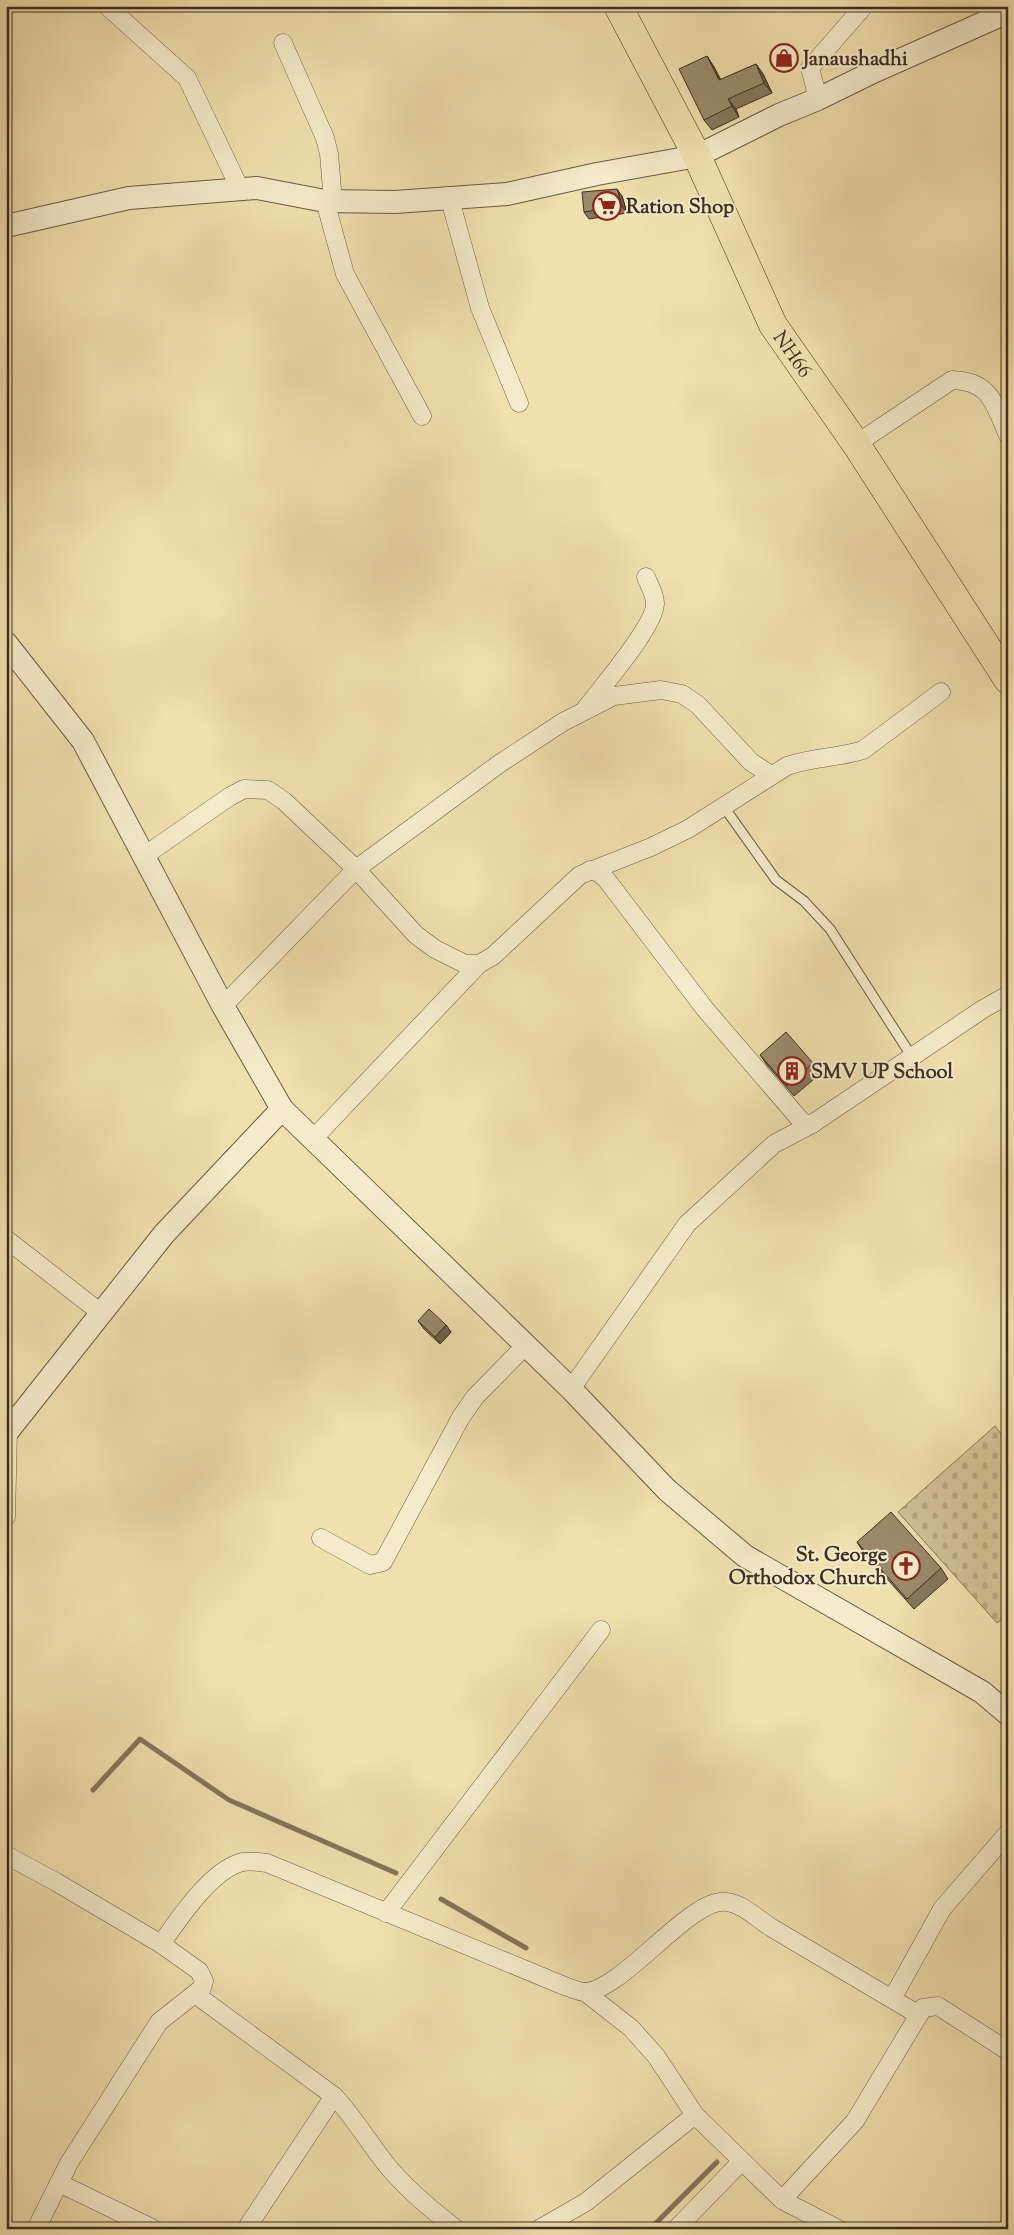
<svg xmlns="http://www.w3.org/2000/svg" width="1014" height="2235" font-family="'Sorts Mill Goudy',serif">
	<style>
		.cemetery { fill: url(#cemetery-stones); stroke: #88785c }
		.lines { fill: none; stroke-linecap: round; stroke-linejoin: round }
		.stream { stroke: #84755a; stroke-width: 5 }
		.service-casing { stroke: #6a5b46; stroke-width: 11 }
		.minor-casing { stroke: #6a5b46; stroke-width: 19 }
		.tertiary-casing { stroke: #6a5b46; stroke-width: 24 }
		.trunk-casing { stroke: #3d2f23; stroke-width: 29 }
		.service { stroke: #f5ebca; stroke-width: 9 }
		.minor { stroke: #f5ebca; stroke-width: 18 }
		.tertiary { stroke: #f5ebca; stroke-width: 22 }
		.trunk { stroke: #f0e0ad; stroke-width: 28 }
		.wall { fill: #84785c; stroke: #3d2f23 }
		.shaded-wall { fill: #6c614b; stroke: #3d2f23 }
		.building { fill: #9a8b6b; stroke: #3d2f23 }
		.labels { text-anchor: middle; stroke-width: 4; stroke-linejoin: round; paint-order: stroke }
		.poi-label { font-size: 20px; font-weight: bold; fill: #3d2f23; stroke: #f5ebca; text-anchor: start }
		.street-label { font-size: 20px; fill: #3d2f23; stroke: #f5ebca }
	</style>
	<defs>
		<pattern id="cemetery-stones" width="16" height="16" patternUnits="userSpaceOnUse" patternTransform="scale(1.25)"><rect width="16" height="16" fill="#d2c296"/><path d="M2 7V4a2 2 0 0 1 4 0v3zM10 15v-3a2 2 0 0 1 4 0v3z" fill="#b5a781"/></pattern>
	</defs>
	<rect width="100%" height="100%" fill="#f0e0ad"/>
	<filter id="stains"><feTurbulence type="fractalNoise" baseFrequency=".004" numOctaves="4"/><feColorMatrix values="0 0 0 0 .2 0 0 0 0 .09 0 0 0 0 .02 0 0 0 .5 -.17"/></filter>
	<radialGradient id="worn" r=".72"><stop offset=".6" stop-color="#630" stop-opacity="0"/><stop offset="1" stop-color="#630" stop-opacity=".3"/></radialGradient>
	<polygon class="cemetery" points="995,1426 1008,1443 1008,1614 997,1623 898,1512"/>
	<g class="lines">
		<g class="stream">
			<polyline points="93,1790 140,1739 229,1800 396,1873"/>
			<polyline points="441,1899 526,1948"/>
			<polyline points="650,2229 717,2162"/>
		</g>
		<defs>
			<polyline id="service" points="724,807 776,880 804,901 830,929 912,1057"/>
			<g id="minor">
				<polyline points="107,6 187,78 240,189"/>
				<polyline points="283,43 325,138 329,154 333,201"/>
				<polyline points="818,99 810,68 864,6"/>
				<polyline points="449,196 480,308 519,403"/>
				<polyline points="325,201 345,274 422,416"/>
				<path d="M856 444 952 380C991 381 994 404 1008 435"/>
				<path d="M586 708C601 688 656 625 655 603 655 594 649 585 646 577"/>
				<path d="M144 856 229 797 244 789 268 790 284 801 356 869 416 935 435 949 465 964H479L493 956 580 875 651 847 688 829 787 766C812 757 838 758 863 750L941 692"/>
				<polyline points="590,870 599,873 606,879 705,1009 803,1123 812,1124 983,1009 1008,995"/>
				<polyline points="223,1006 356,869 499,764 563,722 614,696 661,690 682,694 698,705 751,762 771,775"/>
				<polyline points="313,1139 479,964"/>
				<polyline points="6,1239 101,1313"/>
				<polyline points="571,1389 687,1224 774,1144 812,1124"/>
				<polyline points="6,1517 8,1431"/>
				<polyline points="321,1538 370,1565 383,1562 461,1417 475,1397 526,1345"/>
				<polyline points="6,1855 56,1882 161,1944 199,1971 204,1981 202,1988 159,2022 69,2163 59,2183"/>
				<polyline points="386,1913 601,1630"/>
				<path d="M161 1944C179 1919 209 1873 239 1863 248 1860 258 1862 267 1863L567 1987C572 1988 579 1992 585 1992 622 1991 692 1896 726 1902 744 1904 757 1919 772 1928 821 1957 870 1986 919 2015"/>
				<polyline points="585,1992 631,2028 656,2056 695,2115"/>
				<path d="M195 1994 334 2096C355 2118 370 2145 390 2169 410 2192 432 2210 456 2229"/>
				<polyline points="892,1999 942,1909 1008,1833"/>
				<polyline points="782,2200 838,2229"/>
				<polyline points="36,2229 59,2183 154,2229"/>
				<polyline points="246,2229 334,2096"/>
				<polyline points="539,2229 586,2202 695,2115 782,2200 855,2121 923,2008 938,2006 1008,2051"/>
				<polyline points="676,2229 741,2162"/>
			</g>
			<g id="tertiary">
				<polyline points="6,226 129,198 257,188 325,201 395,202 507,194 597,174 697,156 779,115 818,99 873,72 1008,12"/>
				<polyline points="6,643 83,741 223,1006 282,1109"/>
				<polyline points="6,1430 8,1431 164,1234 282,1109 571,1389 667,1490 745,1556 982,1692 1008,1714"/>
			</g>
			<g id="trunk">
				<path id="s1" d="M618 6 697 156 773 325 856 444 1008 680"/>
			</g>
		</defs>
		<use href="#service" class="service-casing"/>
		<use href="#minor" class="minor-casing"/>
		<use href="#tertiary" class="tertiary-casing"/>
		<use href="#trunk" class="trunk-casing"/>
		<use href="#service" class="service"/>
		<use href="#minor" class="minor"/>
		<use href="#tertiary" class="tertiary"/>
		<use href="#trunk" class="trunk"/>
	</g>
	<g class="wall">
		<polygon points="707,56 714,67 721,80 756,64 763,74 772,93 736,109 739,117 712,130 704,120"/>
		<polygon points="622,196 627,213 589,219 584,212"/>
		<polygon points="760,1055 813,1063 820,1074 794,1096 767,1065"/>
		<polygon points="418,1321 446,1325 451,1332 440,1344 424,1329"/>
		<polygon points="857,1542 941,1568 948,1579 914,1609 864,1553"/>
	</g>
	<g class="shaded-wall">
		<polygon points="707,56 714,67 726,91 719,80"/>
		<polygon points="756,64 763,74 772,93 764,83"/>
		<polygon points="728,99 736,109 739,117 732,106"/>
		<polygon points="617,189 622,196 627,213 622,206"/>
		<polygon points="446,1325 451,1332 440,1344 435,1337"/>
	</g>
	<g class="building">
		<polygon points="707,56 719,80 756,64 764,83 728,99 732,106 704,120 679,69"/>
		<polygon points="617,189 622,206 584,212 582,192"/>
		<polygon points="786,1032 813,1063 787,1086 760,1055"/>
		<polygon points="429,1309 446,1325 435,1337 418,1321"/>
		<polygon points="891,1512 941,1568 907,1599 857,1542"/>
	</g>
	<defs>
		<symbol id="shop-ring" viewBox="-11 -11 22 22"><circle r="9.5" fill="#f5ebca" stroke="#8f2418" stroke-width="1.5"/><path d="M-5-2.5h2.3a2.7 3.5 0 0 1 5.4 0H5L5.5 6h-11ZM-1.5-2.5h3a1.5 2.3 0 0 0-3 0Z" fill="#8f2418"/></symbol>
		<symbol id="supermarket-ring" viewBox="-11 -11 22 22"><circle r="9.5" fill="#f5ebca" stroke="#8f2418" stroke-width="1.5"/><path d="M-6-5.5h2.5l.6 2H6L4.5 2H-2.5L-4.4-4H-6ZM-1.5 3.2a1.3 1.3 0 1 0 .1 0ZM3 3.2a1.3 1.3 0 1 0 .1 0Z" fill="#8f2418"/></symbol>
		<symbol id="building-ring" viewBox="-11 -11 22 22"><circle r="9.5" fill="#f5ebca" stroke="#8f2418" stroke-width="1.5"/><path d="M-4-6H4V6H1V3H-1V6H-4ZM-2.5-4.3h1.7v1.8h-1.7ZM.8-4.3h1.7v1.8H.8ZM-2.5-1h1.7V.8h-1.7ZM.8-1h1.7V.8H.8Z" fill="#8f2418"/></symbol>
		<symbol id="church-ring" viewBox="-11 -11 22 22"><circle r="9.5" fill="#f5ebca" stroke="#8f2418" stroke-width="1.5"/><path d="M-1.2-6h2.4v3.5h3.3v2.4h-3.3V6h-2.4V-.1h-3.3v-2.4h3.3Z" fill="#8f2418"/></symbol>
	</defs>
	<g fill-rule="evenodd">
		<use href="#shop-ring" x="768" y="42" width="32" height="32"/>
		<use href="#supermarket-ring" x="591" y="190" width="32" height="32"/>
		<use href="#building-ring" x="776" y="1055" width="32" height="32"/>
		<use href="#church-ring" x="890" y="1550" width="32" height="32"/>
	</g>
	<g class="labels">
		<g class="poi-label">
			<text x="803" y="65">Janaushadhi</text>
			<text x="626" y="213">Ration Shop</text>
			<text x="811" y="1078">SMV UP School</text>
			<text x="887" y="1561" text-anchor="end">St. George<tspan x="887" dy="23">Orthodox Church</tspan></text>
		</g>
		<g class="street-label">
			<text dy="7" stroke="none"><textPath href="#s1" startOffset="390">NH66</textPath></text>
		</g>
	</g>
	<rect width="1014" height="2235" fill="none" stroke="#f0e0ad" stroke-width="25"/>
	<rect x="8" y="8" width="999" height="2220" fill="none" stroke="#3d2f23" stroke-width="2.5"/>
	<rect x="12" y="12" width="989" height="2210" fill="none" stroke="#3d2f23"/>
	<rect width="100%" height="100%" filter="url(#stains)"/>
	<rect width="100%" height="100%" fill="url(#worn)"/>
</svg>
